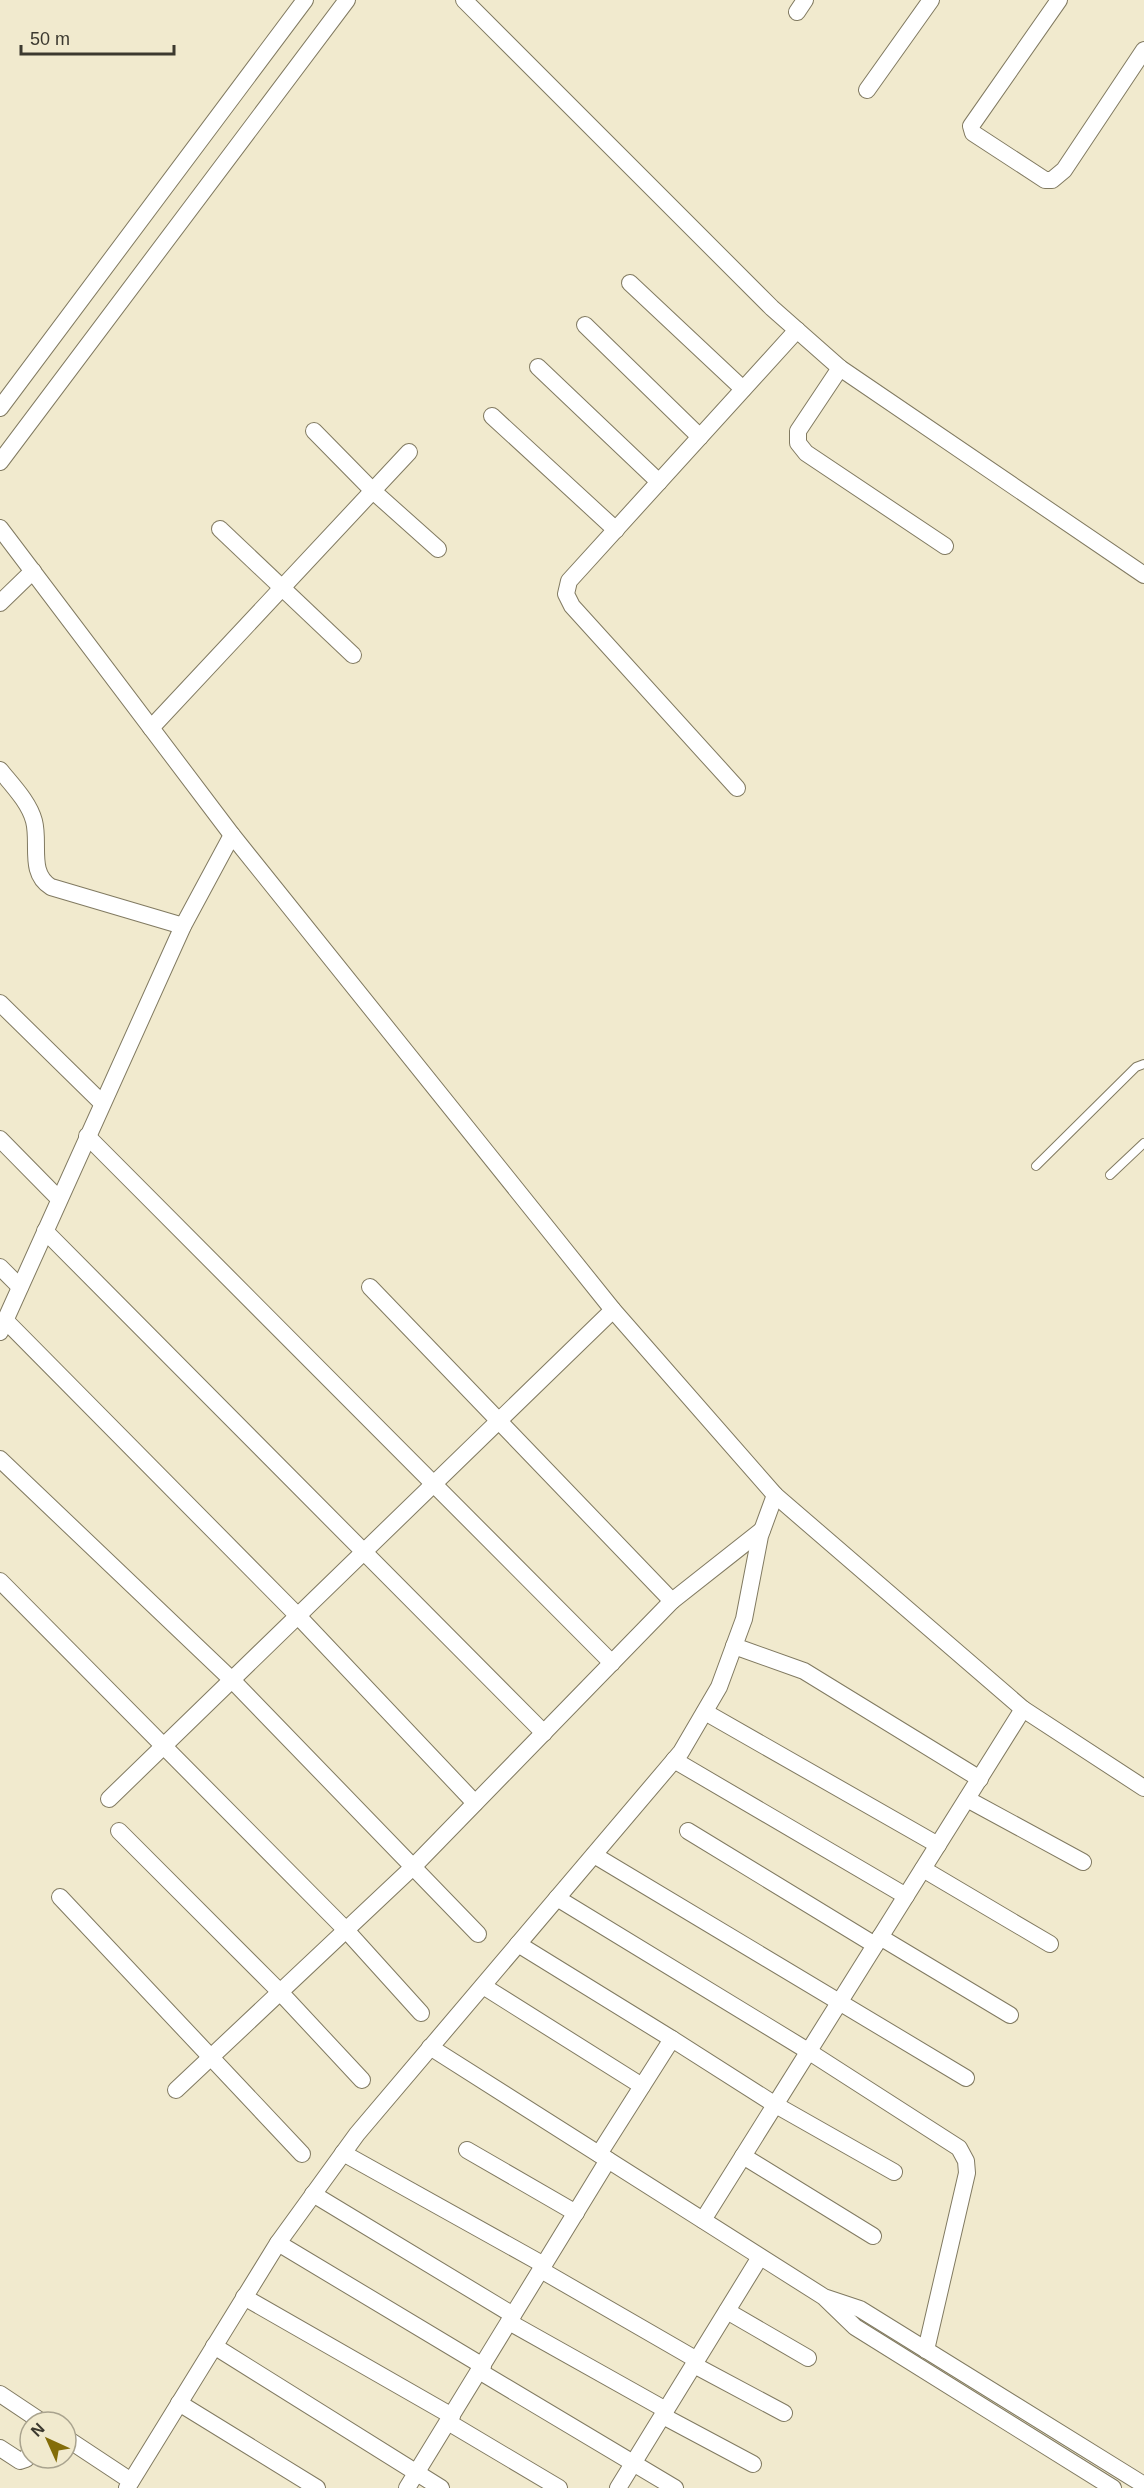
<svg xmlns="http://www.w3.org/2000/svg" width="1144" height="2488" font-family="Arial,sans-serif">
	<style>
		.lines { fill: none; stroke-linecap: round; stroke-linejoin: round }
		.service-casing { stroke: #817a61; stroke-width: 10 }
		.minor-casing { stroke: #817a61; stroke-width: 18 }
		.service { stroke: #fff; stroke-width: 8 }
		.minor { stroke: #fff; stroke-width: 16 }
	</style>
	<rect width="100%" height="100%" fill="#f1eace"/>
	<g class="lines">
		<defs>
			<g id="service">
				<polyline points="1036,1166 1136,1067 1144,1064"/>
				<polyline points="1110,1175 1144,1143"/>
			</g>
			<g id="minor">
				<polyline points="464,0 772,308 840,368 1144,575"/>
				<polyline points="1059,0 971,126 973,133 1045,180 1052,180 1064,170 1144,50"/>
				<polyline points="797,12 805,0"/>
				<polyline points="867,90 931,0"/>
				<polyline points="630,283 743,389"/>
				<polyline points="585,325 700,437"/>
				<polyline points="538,367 659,482"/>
				<polyline points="840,368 798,431 798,443 806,453 945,546"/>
				<polyline points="0,408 305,0"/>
				<polyline points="492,416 616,530"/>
				<polyline points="314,431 373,491 438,549"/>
				<polyline points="0,462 347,0"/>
				<polyline points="0,528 232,835 613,1310 775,1495 1023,1709 1144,1788"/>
				<polyline points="220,529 353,655"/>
				<polyline points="0,603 33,571"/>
				<polyline points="151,728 409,452"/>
				<path d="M0 770C12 785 29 802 34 821 40 844 28 873 51 887L183 926"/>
				<polyline points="737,788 572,606 566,594 569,581 797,330"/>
				<polyline points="0,1003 102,1103"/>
				<polyline points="87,1136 612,1663"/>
				<polyline points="0,1139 59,1199"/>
				<polyline points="45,1231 544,1733"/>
				<polyline points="0,1267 20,1287"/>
				<polyline points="370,1287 672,1601"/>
				<polyline points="5,1320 298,1616 475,1803"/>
				<polyline points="0,1332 183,926 232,835"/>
				<polyline points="0,1459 232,1680 478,1934"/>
				<polyline points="0,1581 346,1930 421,2013"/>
				<polyline points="734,1646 804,1671 980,1779"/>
				<polyline points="705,1712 938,1845"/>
				<polyline points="674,1760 906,1896"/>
				<polyline points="109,1799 613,1310"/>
				<polyline points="967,1799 1083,1862"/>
				<polyline points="119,1831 280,1992 362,2080"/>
				<polyline points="688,1831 875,1945"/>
				<polyline points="594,1855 966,2078"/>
				<polyline points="923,1869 1050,1944"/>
				<polyline points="60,1897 302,2154"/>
				<polyline points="557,1898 808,2051 959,2148 966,2161 967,2173 926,2350"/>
				<polyline points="880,1937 1010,2015"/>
				<polyline points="518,1944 672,2039"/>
				<polyline points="483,1986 642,2086"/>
				<polyline points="430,2047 824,2297 855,2327 1113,2488"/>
				<polyline points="176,2090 414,1866 672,1601 762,1530"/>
				<polyline points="467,2150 576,2213"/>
				<polyline points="343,2153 544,2265"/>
				<polyline points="599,2154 672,2039 774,2104 894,2172"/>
				<polyline points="743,2156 873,2236"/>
				<polyline points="313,2194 513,2315"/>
				<polyline points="703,2220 1023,1709"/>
				<polyline points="278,2243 483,2366"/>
				<polyline points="541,2270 697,2360"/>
				<polyline points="244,2297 452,2416"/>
				<polyline points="827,2298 860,2309 1144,2485"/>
				<polyline points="727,2311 808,2358"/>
				<polyline points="509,2322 666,2410"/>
				<polyline points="214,2346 441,2488"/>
				<polyline points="694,2365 784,2413"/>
				<polyline points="479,2371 675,2488"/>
				<polyline points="0,2394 42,2422"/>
				<polyline points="179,2403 317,2488"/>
				<polyline points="663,2416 753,2464"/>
				<polyline points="448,2422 559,2488"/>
				<polyline points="66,2438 131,2481"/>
				<polyline points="0,2448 20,2461 26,2459 30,2452"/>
				<polyline points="127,2488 278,2243 357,2134 681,1752 719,1687 744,1619 760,1536 775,1495"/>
				<polyline points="407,2488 608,2160"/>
				<polyline points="618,2488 760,2257"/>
			</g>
		</defs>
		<use href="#service" class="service-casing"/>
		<use href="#minor" class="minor-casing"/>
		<use href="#service" class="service"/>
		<use href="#minor" class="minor"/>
	</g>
	<g transform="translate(48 2440) rotate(315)"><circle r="28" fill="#f1eace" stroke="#a9a38e" stroke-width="1.5"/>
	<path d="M0-4.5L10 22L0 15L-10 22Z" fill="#836d09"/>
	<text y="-9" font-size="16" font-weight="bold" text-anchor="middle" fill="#3c392f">N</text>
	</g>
	<path d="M21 45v9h153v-9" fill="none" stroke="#3c392f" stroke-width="3"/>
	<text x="30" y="45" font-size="18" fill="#3c392f" stroke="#f1eace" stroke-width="4.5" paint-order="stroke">50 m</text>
</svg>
